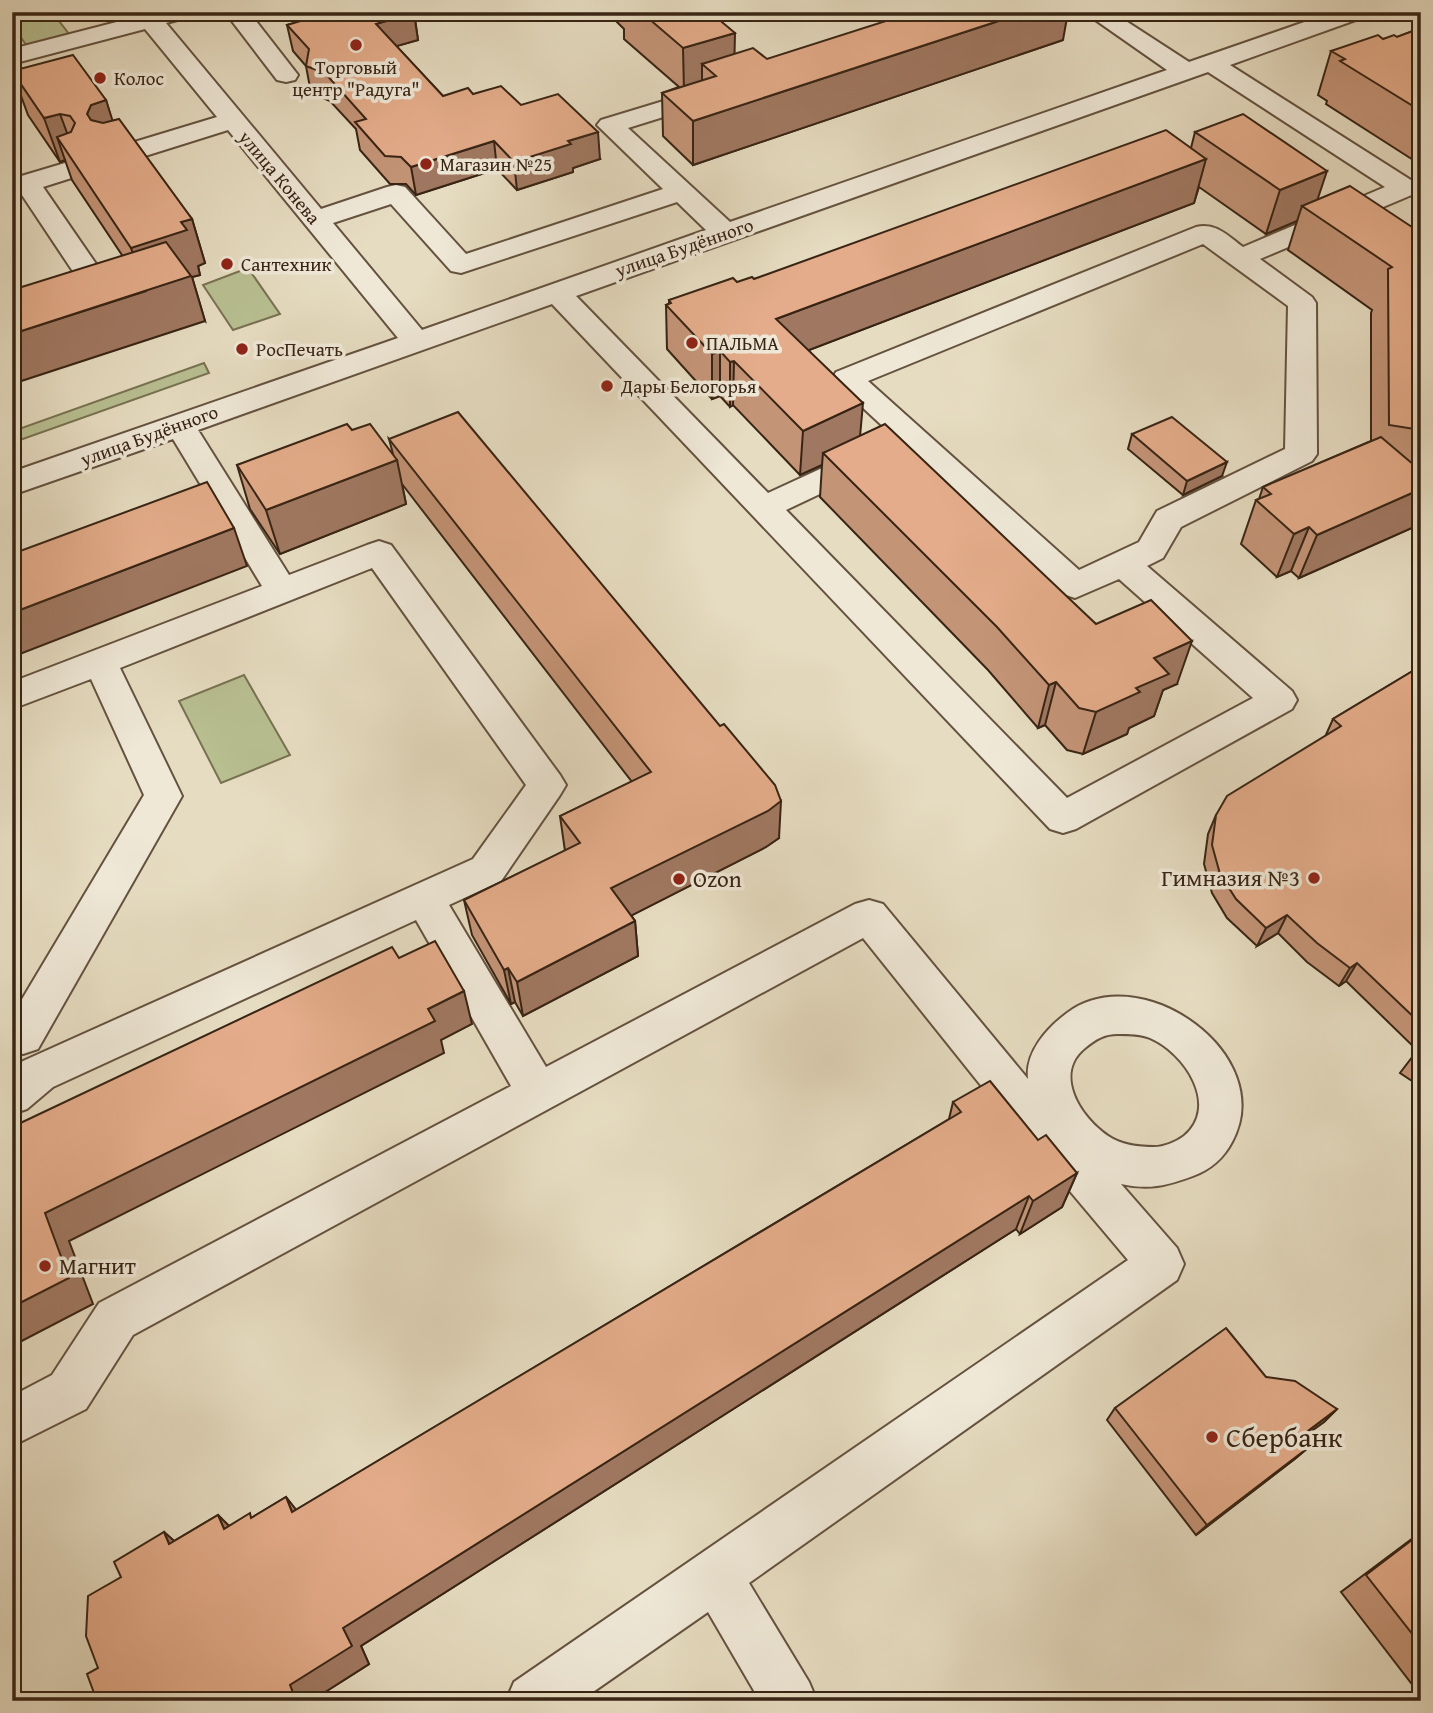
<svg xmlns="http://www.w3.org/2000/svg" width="1433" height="1713" font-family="'Gentium Book Plus',serif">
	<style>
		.green { fill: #b8bf91; stroke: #787252; stroke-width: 2 }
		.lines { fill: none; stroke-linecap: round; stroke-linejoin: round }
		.minor-casing { stroke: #64523f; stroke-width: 4 }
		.minor { fill: #efe8d7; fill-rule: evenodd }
		.wall { fill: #c49477; stroke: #382414; stroke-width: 2 }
		.shaded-wall { fill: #a07861; stroke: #382414; stroke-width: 2 }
		.building { fill: #e4ac8a; stroke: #382414; stroke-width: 2 }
		.poi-dot { fill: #8f2418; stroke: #efe8d7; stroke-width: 2.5 }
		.labels { text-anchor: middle; stroke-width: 7; stroke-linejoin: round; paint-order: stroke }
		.far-poi-label { font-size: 19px; fill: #382414; stroke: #efe8d7; text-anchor: start }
		.far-street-label { font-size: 19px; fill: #382414; stroke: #efe8d7 }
		.poi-label { font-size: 23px; fill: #382414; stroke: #efe8d7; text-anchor: start }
		.near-poi-label { font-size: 28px; fill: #382414; stroke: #efe8d7; text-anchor: start }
	</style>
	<rect width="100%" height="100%" fill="#e6dcc1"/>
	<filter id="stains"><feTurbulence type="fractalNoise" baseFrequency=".00286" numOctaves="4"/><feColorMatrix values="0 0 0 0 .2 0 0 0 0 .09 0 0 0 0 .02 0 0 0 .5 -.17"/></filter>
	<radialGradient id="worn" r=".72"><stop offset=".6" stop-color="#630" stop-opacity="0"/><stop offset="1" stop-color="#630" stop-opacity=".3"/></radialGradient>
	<g class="green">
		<polygon points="27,12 52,12 69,34 27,46 12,25 12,17"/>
		<polygon points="248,268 280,314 233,330 203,285"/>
		<polygon points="204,363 209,373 20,440 16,430"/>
		<polygon points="244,675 290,755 221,783 179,701"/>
	</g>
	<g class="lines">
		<defs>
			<g id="minor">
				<path d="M132 12H193L189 17 166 23 321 209 387 187 396 185 405 187 466 254 663 189 597 125 601 120 703 89 712 86 721 89 725 94 721 99 628 128 730 222 1167 70 1084 12H1112L1189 62 1333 12H1368L1364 17 1230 65 1414 182 1418 188 1414 194 1260 259 1312 297 1316 303 1317 454 1312 461 1181 527 1163 558 1147 566 1292 691 1297 700 1292 709 1076 829 1063 833 1050 829 552 304 198 430 289 575 367 545 379 541 391 545 560 775 566 785 560 795 501 881 449 905 546 1067 855 904 869 900 883 904 1028 1079C1025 1052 1047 1028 1067 1013 1141 957 1279 1055 1232 1142 1223 1159 1211 1169 1193 1176 1166 1186 1149 1190 1121 1184L1177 1248 1184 1264 1177 1280 749 1583 809 1682 817 1701H760L708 1612 580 1701H506L514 1682 1128 1260 979 1083 863 938 133 1335 86 1409 12 1446V1396L52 1375 99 1303 511 1086 416 920 53 1087 27 1109 12 1114V1069L23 1061 473 859 526 785 372 568 120 668 182 796 38 1049 23 1054 12 1050V1016L144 795 91 679 12 709V682L262 586 173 439 12 495V472L398 338 228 130 126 162 117 164 108 162 104 156 108 150 217 117 145 29 12 64V49L136 17ZM1208 72 1385 187 1243 247C1228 236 1216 222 1196 227L836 372 832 379 1063 594 1075 598 1119 579 1253 698 1067 798 786 510 879 466 884 459 879 452 868 449 857 452 768 493 576 296ZM677 202 706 230 422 330 333 223 391 204 451 271 461 273ZM1203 244 1288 306 1285 449 1157 511 1139 542 1079 570 868 381ZM1118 1034C1129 1034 1141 1034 1150 1038 1185 1053 1220 1106 1184 1136 1176 1142 1164 1147 1154 1147 1139 1147 1121 1145 1108 1136 1080 1117 1053 1074 1085 1048 1096 1039 1104 1034 1118 1034Z"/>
				<polygon points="225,12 249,12 298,75 295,80 286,82 277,80"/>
				<polygon points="75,160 84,162 88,168 84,174 43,187 105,277 101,283 12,312 12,293 74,273 14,183 18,177"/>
			</g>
		</defs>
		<use href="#minor" class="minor-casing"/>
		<use href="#minor" class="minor"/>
	</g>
	<g class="wall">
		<polygon points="328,12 414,12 418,40 396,46 443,96 473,94 521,105 600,159 573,168 573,172 517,190 497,169 416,195 406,184 390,184 360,150 356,129 330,101 311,93 306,66 293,51 287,25 329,13"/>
		<polygon points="612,12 710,12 734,54 767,59 1063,40 693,165 663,136 662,93 679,87 624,39 624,29 612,17"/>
		<polygon points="1421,28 1421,165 1326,104 1327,101 1318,95 1331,51 1383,39 1397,37"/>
		<polygon points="12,71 106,100 112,121 192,219 205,263 198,266 200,275 192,277 205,321 122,255 72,180 65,160 60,162 28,115"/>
		<polygon points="1195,132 1318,199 1421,233 1421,512 1414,527 1299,578 1291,571 1277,577 1241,544 1256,500 1259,499 1263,487 1371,441 1371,313 1372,310 1288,250 1297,221 1266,234 1199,187 1194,203 809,350 860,435 1096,624 1177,684 1163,690 1154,716 1129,728 1127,734 1083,754 1067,750 1045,725 1038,728 988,670 820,497 822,465 800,475 733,405 730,407 720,396 712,399 667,349 666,305 669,304 669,300 754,279 1191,148"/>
		<polygon points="352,430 393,454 389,439 779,838 766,847 631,915 635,921 638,956 523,1016 515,1002 511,1004 472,935 464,900 565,851 560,816 632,782 402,484 406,504 280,554 250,509 237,465"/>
		<polygon points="1132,434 1222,476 1183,495 1128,449"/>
		<polygon points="1421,666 1421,1087 1400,1073 1413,1056 1419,1052 1346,981 1339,986 1307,962 1278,933 1257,946 1227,918 1212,893 1204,864 1208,834 1216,815 1325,737 1333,719"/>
		<polygon points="953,1102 1038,1140 1077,1173 1062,1207 1020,1234 1016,1229 361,1646 369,1664 311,1701 97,1701 98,1668 121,1577 164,1532 174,1541 218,1515 229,1526 253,1517 286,1497 296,1510 949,1119"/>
		<polygon points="1266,1377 1337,1409 1324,1422 1301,1438 1309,1447 1296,1458 1196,1535 1107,1420 1115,1408"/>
		<polygon points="1421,1532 1421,1696 1341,1592"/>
	</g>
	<g class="shaded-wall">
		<polygon points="1026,12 1068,12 1063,40 693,165 693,121"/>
		<polygon points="414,13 418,40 380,51 376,24"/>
		<polygon points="735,33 734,76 702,64 702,86 684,91 683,48"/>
		<polygon points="106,100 120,144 102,157 87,114 91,105"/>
		<polygon points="60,114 76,157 57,137 65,160 60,162 44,118"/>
		<polygon points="598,132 600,159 573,168 573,172 517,190 514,162 568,141"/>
		<polygon points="494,141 497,169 416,195 411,167"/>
		<polygon points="1206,159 1194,203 775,363 776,319"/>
		<polygon points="1327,171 1313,213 1302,206 1297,221 1266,234 1280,190"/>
		<polygon points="192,219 205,263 198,266 200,275 192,277 205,321 12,384 12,334 146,291 131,248 181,222"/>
		<polygon points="720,351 720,396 712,399 712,354"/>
		<polygon points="734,361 733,405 730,407 730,362"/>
		<polygon points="863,403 859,448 823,453 822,465 800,475 803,431"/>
		<polygon points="397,460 406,504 280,554 266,510"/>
		<polygon points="1227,462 1222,476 1183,495 1187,481"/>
		<polygon points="1421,489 1421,512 1414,527 1299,578 1317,535"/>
		<polygon points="1309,527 1291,571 1277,577 1294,534"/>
		<polygon points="234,528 247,566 12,657 12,613"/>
		<polygon points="1192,641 1177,684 1163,690 1154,716 1129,728 1127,734 1083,754 1096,712 1136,688 1154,658"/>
		<polygon points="1056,682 1045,725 1038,728 1049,685"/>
		<polygon points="781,801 779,838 766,847 615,924 611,888"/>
		<polygon points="1287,915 1278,933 1257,946 1266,928"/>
		<polygon points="635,921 638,956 523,1016 517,982"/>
		<polygon points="1357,963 1346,981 1339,986 1350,968"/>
		<polygon points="508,968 515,1002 511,1004 504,970"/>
		<polygon points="464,991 472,1024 441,1040 444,1053 69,1241 93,1304 12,1346 12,1307 45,1213 428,1009"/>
		<polygon points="12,1115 27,1134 12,1128"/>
		<polygon points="1077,1173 1062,1207 1020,1234 1033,1201"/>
		<polygon points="1029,1196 1016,1229 361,1646 369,1664 311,1701 296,1701 290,1685 343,1628"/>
		<polygon points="1337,1409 1324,1422 1288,1448 1300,1437"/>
		<polygon points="1309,1447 1296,1458 1196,1535 1207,1525"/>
		<polygon points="286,1497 305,1521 292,1512"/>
		<polygon points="218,1515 241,1538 224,1529"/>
		<polygon points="164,1532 190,1555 169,1544"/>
	</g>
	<g class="building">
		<polygon points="331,12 414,12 376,24 443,96 468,88 473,94 501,86 521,105 558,94 598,132 568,141 571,144 514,162 494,141 411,167 401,157 385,156 355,122 366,119 325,73 306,66 309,49 287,25"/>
		<polygon points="641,12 710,12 735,33 683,48"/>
		<polygon points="914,12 1026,12 693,121 662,93 716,76 702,64 753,48 767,59"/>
		<polygon points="1421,28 1421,111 1340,61 1345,59 1331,51 1378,35 1383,39 1394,35 1397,37"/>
		<polygon points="73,55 106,100 91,105 87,114 91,120 103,123 119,119 192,219 181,222 187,230 131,248 57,137 71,132 75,123 70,116 60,114 44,118 12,71"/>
		<polygon points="1243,114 1327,171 1280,190 1195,132"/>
		<polygon points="1166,130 1206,159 776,319 863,403 803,431 734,361 730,362 720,351 712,354 666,305 671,303 669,300 733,278 737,282 752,277 754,279"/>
		<polygon points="1350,186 1421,233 1421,430 1389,425 1388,269 1392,267 1302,206"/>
		<polygon points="166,242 191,276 12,334 12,290"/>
		<polygon points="458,412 720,726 724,724 775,785 781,801 768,811 611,888 635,921 517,982 508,968 504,970 464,900 580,843 560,816 651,772 389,439"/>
		<polygon points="1172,417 1227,462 1187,481 1132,434"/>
		<polygon points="347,424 352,430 370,424 397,460 266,510 237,465"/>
		<polygon points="885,424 1096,624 1151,600 1192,641 1154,658 1169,674 1136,688 1140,692 1096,712 1079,708 1056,682 1049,685 997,627 823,453"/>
		<polygon points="1381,437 1421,471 1421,489 1317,535 1309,527 1294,534 1256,500 1271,494 1263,487"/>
		<polygon points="207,482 234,528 12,613 12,554"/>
		<polygon points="1421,666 1421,1024 1357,963 1350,968 1317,943 1287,915 1266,928 1236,899 1220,874 1212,845 1216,815 1227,796 1341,726 1333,719"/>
		<polygon points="435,941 464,991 428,1009 435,1021 45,1213 69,1278 12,1307 12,1127 392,947 399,958"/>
		<polygon points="1421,1051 1421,1061 1413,1056"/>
		<polygon points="990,1081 1038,1140 1046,1135 1077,1173 1033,1201 1029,1196 343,1628 352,1646 290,1685 296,1701 97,1701 87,1674 98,1668 86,1636 88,1596 121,1577 114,1562 164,1532 169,1544 218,1515 224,1529 250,1513 251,1518 286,1497 292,1512 961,1112 953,1102"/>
		<polygon points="1226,1328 1266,1377 1295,1381 1337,1409 1300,1437 1309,1447 1207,1525 1115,1408"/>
		<polygon points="1421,1533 1421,1645 1366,1575"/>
	</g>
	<g class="poi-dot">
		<circle cx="356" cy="45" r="7"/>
		<circle cx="100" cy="78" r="7"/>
		<circle cx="426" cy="164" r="7"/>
		<circle cx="227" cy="264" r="7"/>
		<circle cx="692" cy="343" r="7"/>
		<circle cx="242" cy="349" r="7"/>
		<circle cx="607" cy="386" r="7"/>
		<circle cx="1314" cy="878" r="7"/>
		<circle cx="679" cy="879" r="7"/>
		<circle cx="45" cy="1266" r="7"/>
		<circle cx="1212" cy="1437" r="7"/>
	</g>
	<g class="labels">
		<g class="far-poi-label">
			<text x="356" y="74" text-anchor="middle">Торговый<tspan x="356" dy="22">центр "Радуга"</tspan></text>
			<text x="114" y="85">Колос</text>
			<text x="440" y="171">Магазин №25</text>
			<text x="241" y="271">Сантехник</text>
			<text x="706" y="350">ПАЛЬМА</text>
			<text x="256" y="356">РосПечать</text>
			<text x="621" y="393">Дары Белогорья</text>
		</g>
		<g class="far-street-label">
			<text transform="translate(280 177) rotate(50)" y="7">улица Конева</text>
			<text transform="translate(684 247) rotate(-19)" y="7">улица Будённого</text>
			<text transform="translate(149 435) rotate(-20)" y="7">улица Будённого</text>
		</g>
		<g class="poi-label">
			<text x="1300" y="886" text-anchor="end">Гимназия №3</text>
			<text x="693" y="887">Ozon</text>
			<text x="59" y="1274">Магнит</text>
		</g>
		<g class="near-poi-label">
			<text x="1226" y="1447">Сбербанк</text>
		</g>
	</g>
	<rect width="1433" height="1713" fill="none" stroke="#e6dcc1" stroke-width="42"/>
	<rect x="14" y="14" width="1405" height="1685" fill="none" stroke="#382414" stroke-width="3.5"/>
	<rect x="21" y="21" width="1391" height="1671" fill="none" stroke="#382414" stroke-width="2"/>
	<rect width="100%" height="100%" filter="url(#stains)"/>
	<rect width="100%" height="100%" fill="url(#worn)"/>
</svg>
